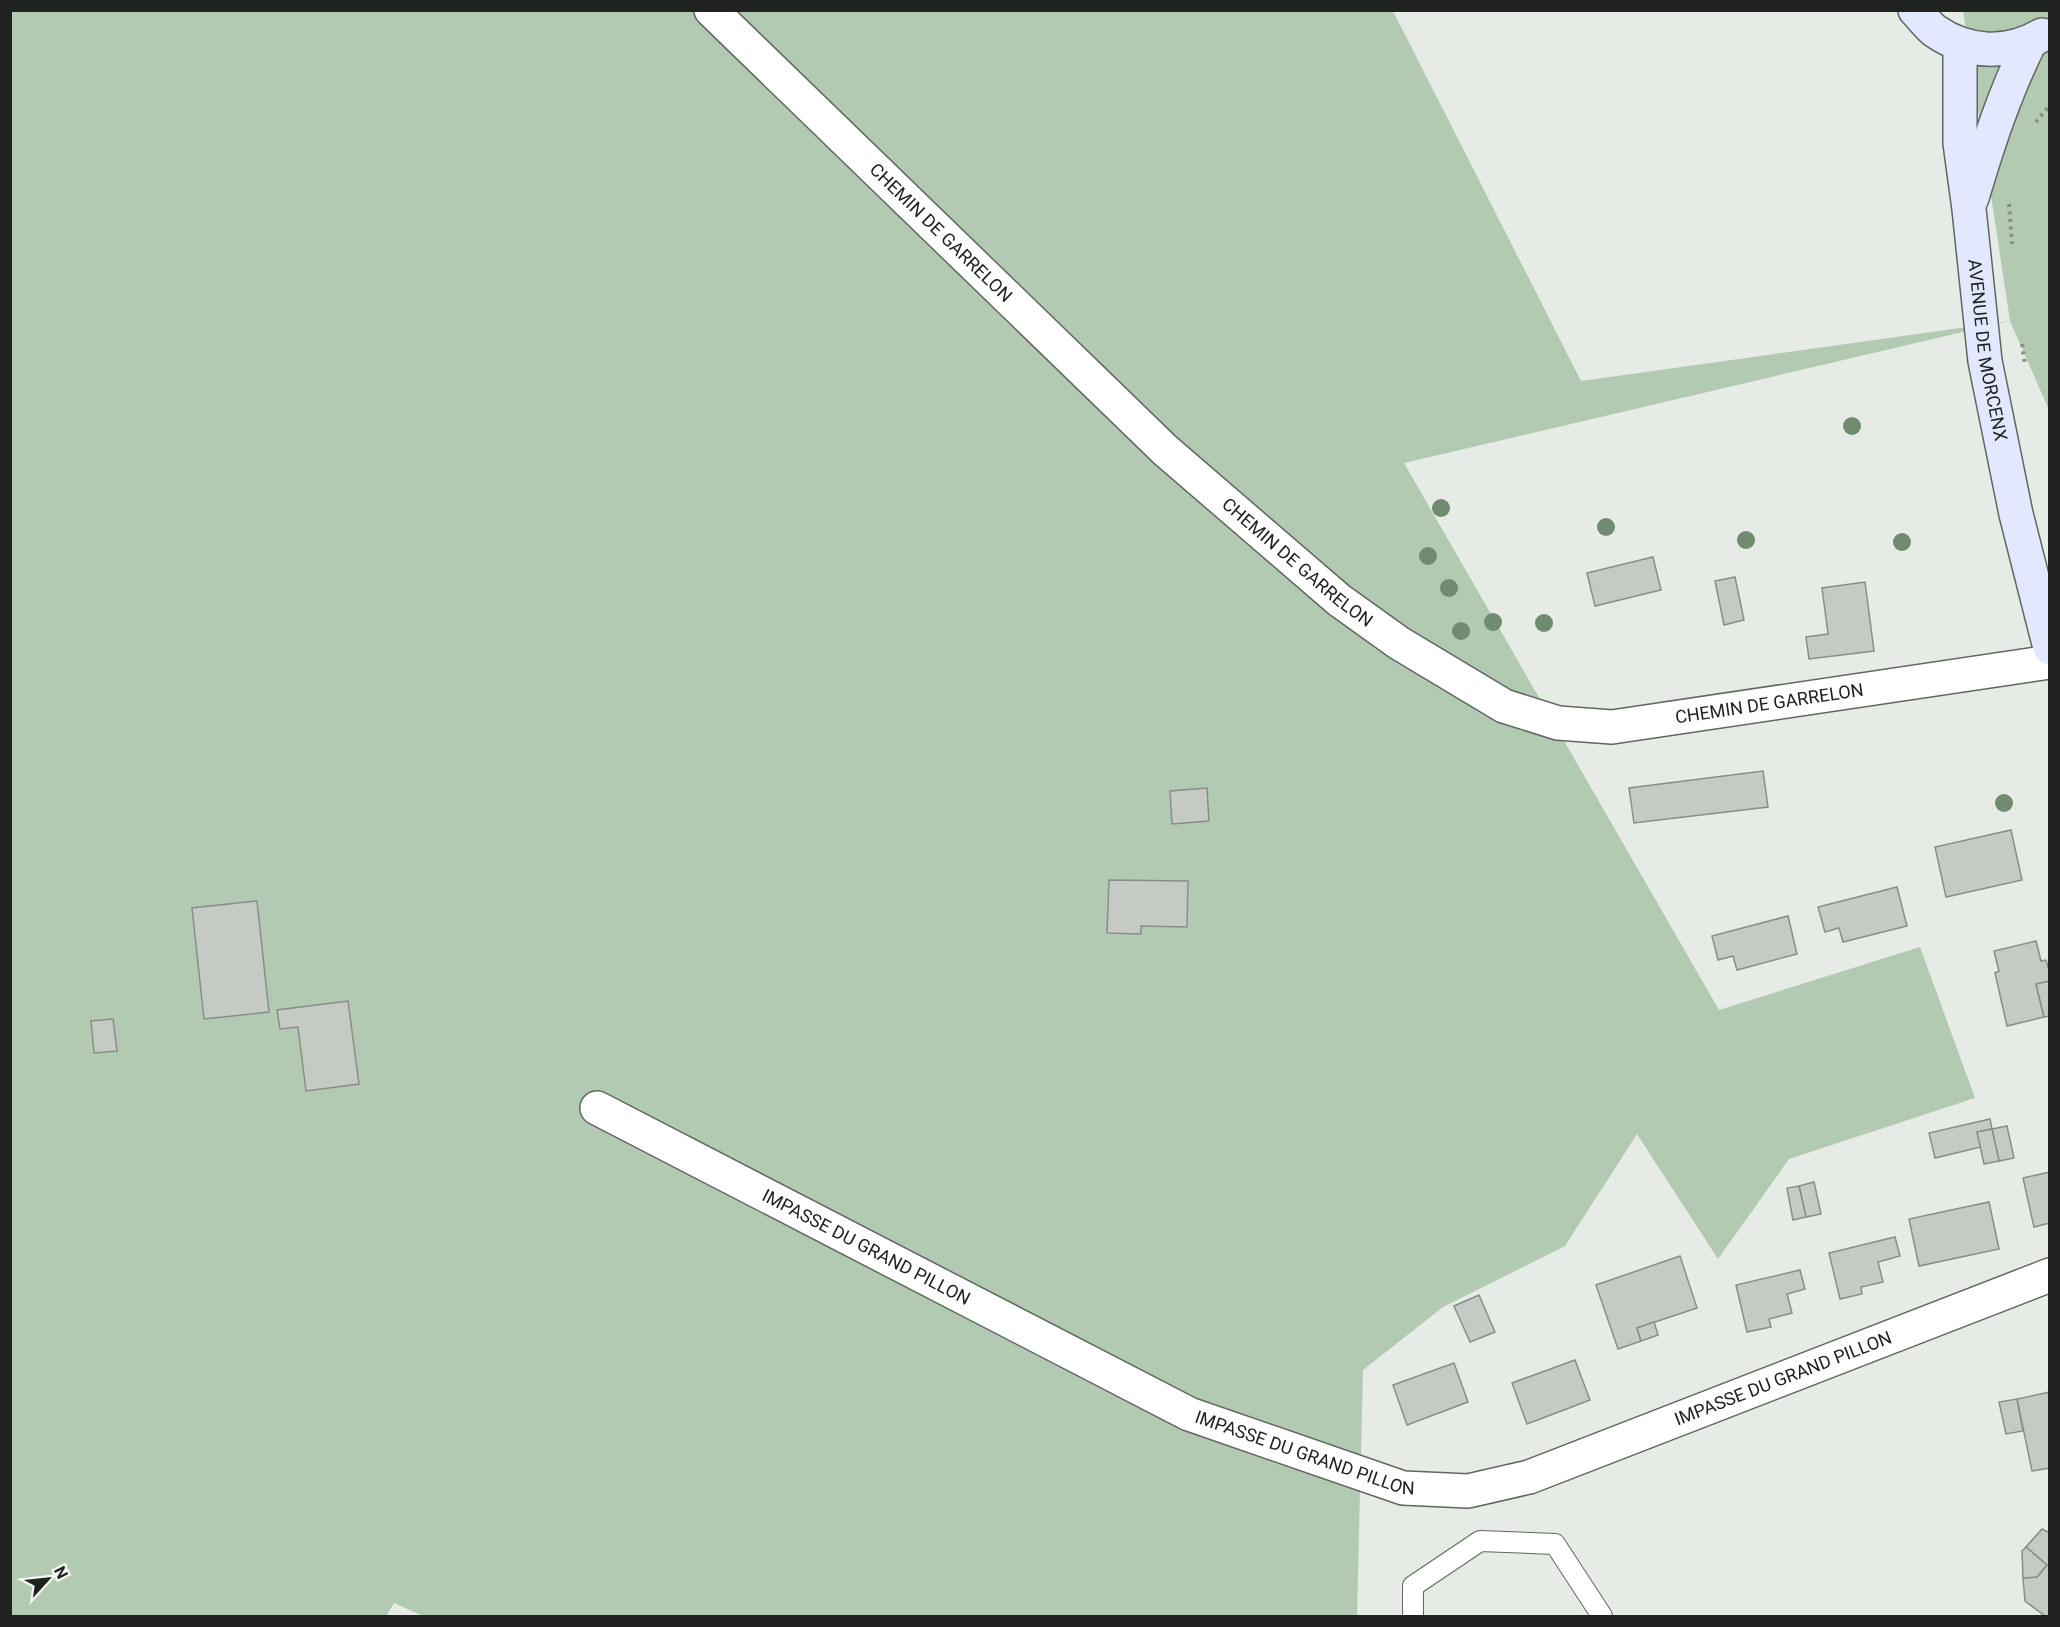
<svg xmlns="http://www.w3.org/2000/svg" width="2060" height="1627" font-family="Roboto,sans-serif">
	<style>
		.green { fill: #b2cab1 }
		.building { fill: #c5cac5; stroke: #8a8e89; stroke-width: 1.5 }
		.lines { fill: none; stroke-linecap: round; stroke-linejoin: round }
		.service-casing { stroke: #626661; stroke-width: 22 }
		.minor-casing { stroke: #626661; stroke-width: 36 }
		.secondary-casing { stroke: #626661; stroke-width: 36 }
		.path { stroke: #8a8e8a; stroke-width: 4; stroke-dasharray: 3 4.5; stroke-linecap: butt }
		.service { stroke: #fff; stroke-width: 20 }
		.minor { stroke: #fff; stroke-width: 33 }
		.secondary { stroke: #e2e8fe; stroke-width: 33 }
		.tree { fill: #708b70 }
		.labels { text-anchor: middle; stroke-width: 4.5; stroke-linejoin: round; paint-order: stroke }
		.street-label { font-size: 18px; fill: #202220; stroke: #f3f8f3 }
	</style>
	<rect width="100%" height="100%" fill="#e6ebe5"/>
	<polygon class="green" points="11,11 1393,11 1581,381 2010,321 1963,11 2049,11 2049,410 2010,321 1404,463 1719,1010 1920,947 1975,1098 1789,1159 1718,1259 1637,1134 1565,1246 1443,1307 1363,1370 1357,1616 423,1616 394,1603 386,1616 11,1616"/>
	<g class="building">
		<polygon points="1653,557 1661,590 1595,606 1587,573"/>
		<polygon points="1735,577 1744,620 1724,625 1715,581"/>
		<polygon points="1865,582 1874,651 1809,659 1806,637 1828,634 1822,588"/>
		<polygon points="1763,771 1768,807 1634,823 1629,788"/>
		<polygon points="1207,788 1209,821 1172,824 1170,791"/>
		<polygon points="2011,830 2022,880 1946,897 1935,847"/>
		<polygon points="1109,880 1188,881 1187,927 1141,926 1141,934 1107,933"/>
		<polygon points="1897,887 1907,926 1843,942 1839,928 1825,932 1818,907"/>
		<polygon points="257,901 269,1012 204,1019 192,908"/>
		<polygon points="1788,916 1797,954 1737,970 1733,956 1718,960 1712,936"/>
		<polygon points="2036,941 2041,961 2046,960 2050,974 2050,981 2036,984 2044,1017 2007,1026 1995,973 1999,971 1994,951"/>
		<polygon points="2050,981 2050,1016 2044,1017 2036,984"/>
		<polygon points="348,1001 359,1084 306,1091 298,1027 280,1029 277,1010"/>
		<polygon points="113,1019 117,1051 94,1053 91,1021"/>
		<polygon points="1990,1119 1992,1129 1977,1132 1981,1147 1935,1158 1929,1133"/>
		<polygon points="2007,1126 2014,1158 1999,1161 1992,1129"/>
		<polygon points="1992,1129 1999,1161 1984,1164 1977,1132"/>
		<polygon points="2050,1172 2050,1223 2034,1227 2023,1178"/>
		<polygon points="1814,1182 1821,1214 1806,1217 1799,1186"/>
		<polygon points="1799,1186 1806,1217 1793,1220 1787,1188"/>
		<polygon points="1989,1202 1999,1249 1919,1266 1909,1219"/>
		<polygon points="1895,1237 1900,1256 1878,1262 1883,1282 1861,1287 1862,1294 1840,1299 1829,1253"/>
		<polygon points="1680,1256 1697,1308 1637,1328 1641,1341 1618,1349 1596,1285"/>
		<polygon points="1800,1270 1805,1289 1787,1294 1792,1313 1769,1319 1771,1327 1747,1332 1736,1285"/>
		<polygon points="1479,1295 1495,1332 1470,1342 1454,1306"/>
		<polygon points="1654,1322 1658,1335 1641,1341 1637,1328"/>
		<polygon points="1575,1360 1590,1400 1527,1424 1512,1383"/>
		<polygon points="1454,1363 1468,1402 1407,1425 1393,1385"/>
		<polygon points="2050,1392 2050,1468 2032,1471 2017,1399"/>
		<polygon points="2017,1399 2023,1431 2006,1434 1999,1402"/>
		<polygon points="2042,1529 2050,1533 2050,1616 2045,1616 2025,1601 2023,1578 2037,1577 2047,1565 2026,1547"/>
		<polygon points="2026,1547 2047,1565 2037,1577 2023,1578 2022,1551"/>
	</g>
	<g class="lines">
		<defs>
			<polyline id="service" points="1413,1616 1413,1586 1480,1541 1555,1544 1602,1616"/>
			<g id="minor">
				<path id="s1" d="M711 10 1165 450 1339 600 1399 643 1504 706 1558 723 1612 727 2050 662"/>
				<path id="s2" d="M597 1108 1189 1414 1403 1488 1468 1491 1529 1477 2050 1275"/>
			</g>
			<g id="secondary">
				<path d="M1915 10C1922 17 1928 26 1935 31 1968 54 2008 55 2042 35"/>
				<path id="s3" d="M1960 44V143L1969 209 1985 361 2016 514 2050 648"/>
				<path d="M1972 198C1988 144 2005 92 2030 42"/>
			</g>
		</defs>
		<use href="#service" class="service-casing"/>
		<use href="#minor" class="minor-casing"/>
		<use href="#secondary" class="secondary-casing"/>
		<g class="path">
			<polyline points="2036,122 2050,105"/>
			<polyline points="2009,204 2012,244"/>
			<polyline points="2022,344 2025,364"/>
		</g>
		<use href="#service" class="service"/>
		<use href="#minor" class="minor"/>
		<use href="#secondary" class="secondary"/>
	</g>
	<g class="tree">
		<circle cx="1852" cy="426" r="9"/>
		<circle cx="1441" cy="508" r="9"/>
		<circle cx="1606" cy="527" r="9"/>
		<circle cx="1746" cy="540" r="9"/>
		<circle cx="1902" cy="542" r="9"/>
		<circle cx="1428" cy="556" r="9"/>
		<circle cx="1449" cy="588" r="9"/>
		<circle cx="1493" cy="622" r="9"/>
		<circle cx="1544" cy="623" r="9"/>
		<circle cx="1461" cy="631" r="9"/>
		<circle cx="2004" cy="803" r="9"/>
	</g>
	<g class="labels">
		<g class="street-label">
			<text dy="6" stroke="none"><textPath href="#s1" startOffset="320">CHEMIN DE GARRELON</textPath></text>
			<text dy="6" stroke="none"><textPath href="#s3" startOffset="308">AVENUE DE MORCENX</textPath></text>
			<text dy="6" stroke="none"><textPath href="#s1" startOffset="806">CHEMIN DE GARRELON</textPath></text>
			<text dy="6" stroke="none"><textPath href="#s1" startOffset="1328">CHEMIN DE GARRELON</textPath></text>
			<text dy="6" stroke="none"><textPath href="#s2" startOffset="303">IMPASSE DU GRAND PILLON</textPath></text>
			<text dy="6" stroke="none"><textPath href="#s2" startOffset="1293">IMPASSE DU GRAND PILLON</textPath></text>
			<text dy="6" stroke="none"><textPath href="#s2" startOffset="789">IMPASSE DU GRAND PILLON</textPath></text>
		</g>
	</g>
	<rect width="2060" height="1627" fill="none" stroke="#202220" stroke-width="24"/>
	<g transform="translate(48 1579) rotate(63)" stroke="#f3f8f3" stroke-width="4.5" paint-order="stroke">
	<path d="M0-4.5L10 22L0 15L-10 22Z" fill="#202220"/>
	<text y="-9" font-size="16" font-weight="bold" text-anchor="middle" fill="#202220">N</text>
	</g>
</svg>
